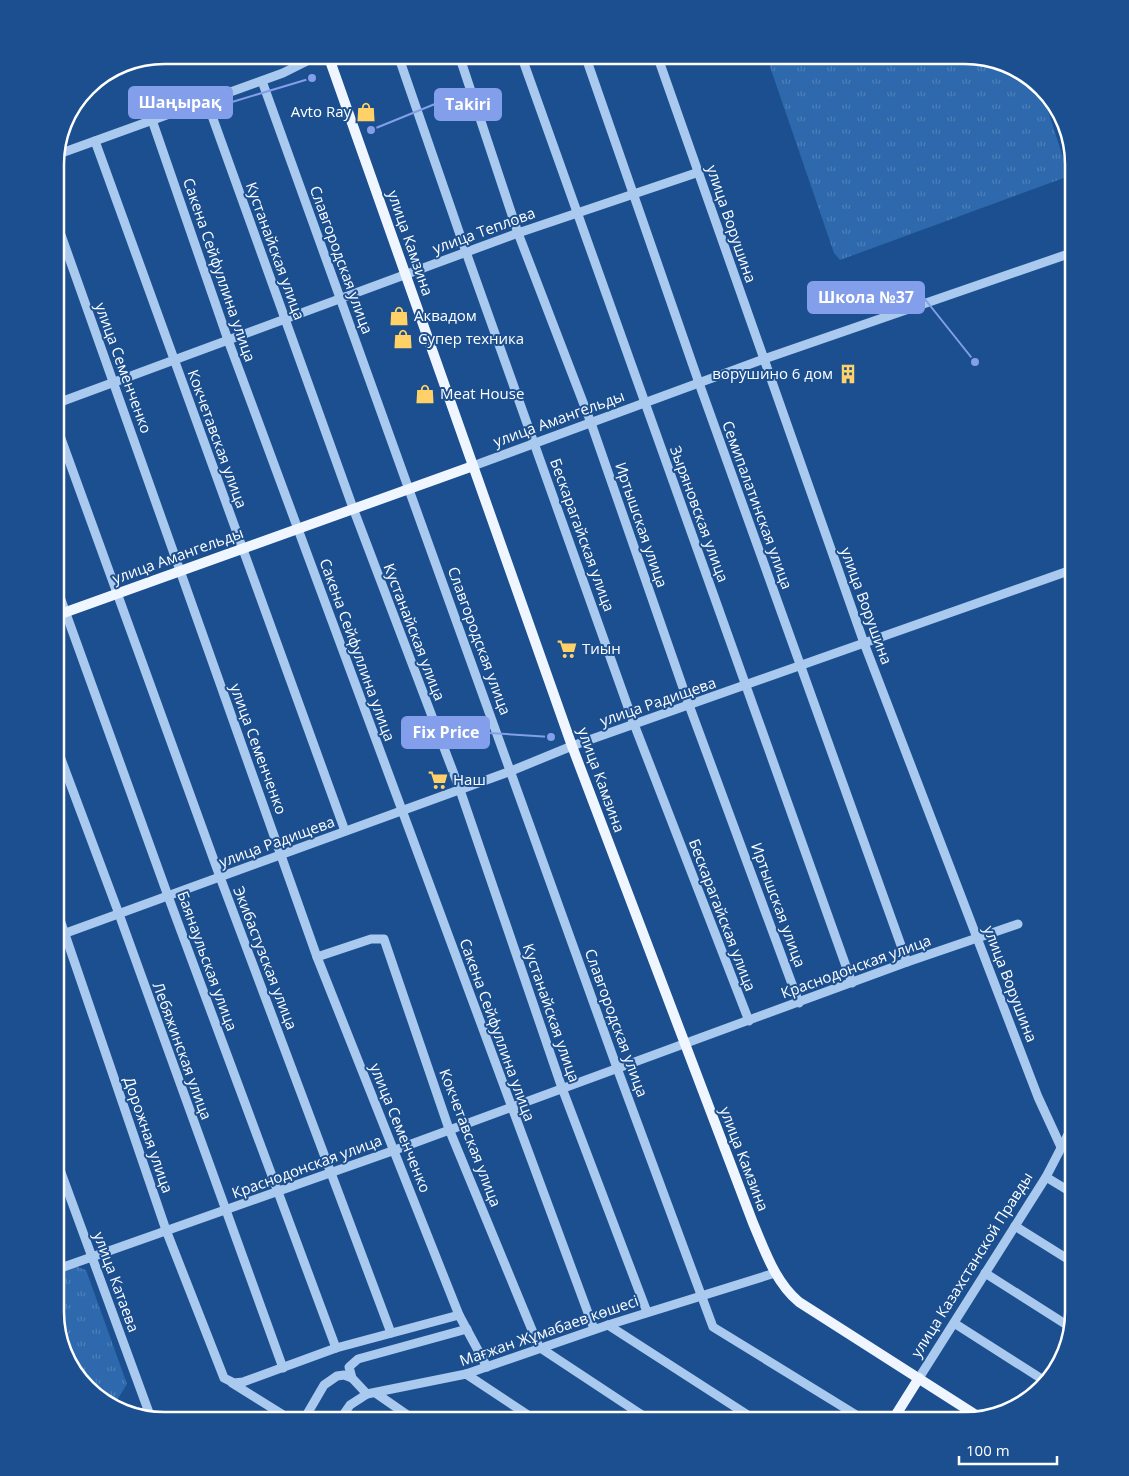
<svg xmlns="http://www.w3.org/2000/svg" width="1129" height="1476" font-family="'Open Sans',sans-serif">
	<style>
		.grass { fill: url(#grass-tufts) }
		.lines { fill: none; stroke-linecap: round; stroke-linejoin: round }
		.minor { stroke: #a9c9ee; stroke-width: 9 }
		.major { stroke: #f0f6ff; stroke-width: 10 }
		.labels { text-anchor: middle; stroke-width: 4; stroke-linejoin: round; paint-order: stroke }
		.poi-label { font-size: 15px; fill: #fff; stroke: #1b4f8f; text-anchor: start }
		.street-label { font-size: 15px; fill: #fff; stroke: #1b4f8f }
		.rim { fill: none; stroke: #fff; stroke-width: 2.5 }
		.leader { fill: none; stroke: #839eea; stroke-width: 2 }
		.callout-dot { fill: #839eea; stroke: #1b4f8f; stroke-width: 2 }
		.callout { fill: #839eea; stroke: #839eea; stroke-width: 2 }
		.callout-label { font-size: 16px; text-anchor: middle; font-weight: bold; fill: #fff }
	</style>
	<defs>
		<pattern id="grass-tufts" width="24" height="20" patternUnits="userSpaceOnUse" patternTransform="scale(1.25)"><rect width="24" height="20" fill="#2e69ad"/><path d="M3 7l-1-3M5 7V3M7 7l1-3M15 17l-1-3M17 17v-4M19 17l1-3" fill="none" stroke="#4d80b9"/></pattern>
	</defs>
	<rect width="100%" height="100%" fill="#1b4f8f"/>
	<g class="grass">
		<polygon points="766,55 972,55 1020,70 1041,89 1069,176 840,260 834,253"/>
		<polygon points="72,1265 86,1270 127,1384 113,1407 73,1372 55,1312 55,1272"/>
	</g>
	<g class="lines">
		<g class="minor">
			<polyline points="398,55 466,252 634,724 749,1021"/>
			<polyline points="459,55 518,233 591,423 689,705 799,1003"/>
			<polyline points="521,55 852,983"/>
			<polyline points="585,55 699,383 907,962"/>
			<polyline points="657,55 864,643 1038,1097 1061,1147 1074,1149"/>
			<polyline points="262,81 617,1068 713,1327 866,1421"/>
			<polyline points="207,102 353,508 460,790 562,1088 647,1312"/>
			<polyline points="152,120 228,340 594,1329"/>
			<polyline points="95,141 345,831"/>
			<polyline points="56,155 283,73 319,55"/>
			<polyline points="55,218 317,957 459,1315 487,1367"/>
			<polyline points="55,404 518,233 699,172"/>
			<polyline points="55,422 220,877 391,1333"/>
			<polyline points="473,466 764,359 1074,252"/>
			<polyline points="55,583 168,896 336,1348"/>
			<polyline points="55,743 119,914 283,1368"/>
			<polyline points="55,905 166,1230 224,1378 234,1383 243,1382 336,1348 459,1315"/>
			<polyline points="55,937 511,771 572,746 1074,569"/>
			<polyline points="317,957 371,939 384,939 449,1129 539,1347 651,1421"/>
			<polyline points="55,1156 151,1418"/>
			<polyline points="1046,1177 1074,1194"/>
			<polyline points="1015,1226 1074,1263"/>
			<polyline points="55,1270 395,1150 907,962 1018,924"/>
			<polyline points="985,1273 1070,1327"/>
			<polyline points="954,1323 1045,1381"/>
			<polyline points="608,1325 757,1421"/>
			<polyline points="466,1374 537,1421"/>
			<polyline points="919,1378 1046,1177 1074,1123"/>
			<polyline points="232,1383 293,1421"/>
			<polyline points="367,1394 352,1378 349,1367 358,1359 467,1329"/>
			<polyline points="377,1394 416,1421"/>
			<polyline points="303,1421 324,1385 337,1376 344,1375 352,1378"/>
			<polyline points="339,1421 350,1405 367,1394 466,1374 608,1325 775,1273"/>
		</g>
		<g class="major">
			<path d="M328 55 572 746 753 1223C765 1251 775 1282 799 1302L979 1417"/>
			<polyline points="55,616 473,466"/>
			<polyline points="892,1421 919,1378"/>
		</g>
	</g>
	<defs>
		<symbol id="shop-bare" viewBox="-9 -9 18 18"><path d="M-5-2.5h2.3a2.7 3.5 0 0 1 5.4 0H5L5.5 6h-11ZM-1.5-2.5h3a1.5 2.3 0 0 0-3 0Z" fill="#ffd166" stroke="#1b4f8f" stroke-width="2.5" paint-order="stroke"/></symbol>
		<symbol id="building-bare" viewBox="-9 -9 18 18"><path d="M-4-6H4V6H1V3H-1V6H-4ZM-2.5-4.3h1.7v1.8h-1.7ZM.8-4.3h1.7v1.8H.8ZM-2.5-1h1.7V.8h-1.7ZM.8-1h1.7V.8H.8Z" fill="#ffd166" stroke="#1b4f8f" stroke-width="2.5" paint-order="stroke"/></symbol>
		<symbol id="supermarket-bare" viewBox="-9 -9 18 18"><path d="M-6-5.5h2.5l.6 2H6L4.5 2H-2.5L-4.4-4H-6ZM-1.5 3.2a1.3 1.3 0 1 0 .1 0ZM3 3.2a1.3 1.3 0 1 0 .1 0Z" fill="#ffd166" stroke="#1b4f8f" stroke-width="2.5" paint-order="stroke"/></symbol>
	</defs>
	<g fill-rule="evenodd">
		<use href="#shop-bare" x="352" y="98" width="28" height="28"/>
		<use href="#shop-bare" x="385" y="302" width="28" height="28"/>
		<use href="#shop-bare" x="389" y="325" width="28" height="28"/>
		<use href="#building-bare" x="834" y="360" width="28" height="28"/>
		<use href="#shop-bare" x="411" y="380" width="28" height="28"/>
		<use href="#supermarket-bare" x="553" y="635" width="28" height="28"/>
		<use href="#supermarket-bare" x="424" y="766" width="28" height="28"/>
	</g>
	<g class="labels">
		<g class="poi-label">
			<text x="351" y="117" text-anchor="end">Avto Ray</text>
			<text x="414" y="321">Аквадом</text>
			<text x="418" y="344">Супер техника</text>
			<text x="833" y="379" text-anchor="end">ворушино 6 дом</text>
			<text x="440" y="399">Meat House</text>
			<text x="582" y="654">Тиын</text>
			<text x="453" y="785">Наш</text>
		</g>
		<g class="street-label">
			<text transform="translate(731 224) rotate(71)" y="5">улица Ворушина</text>
			<text transform="translate(484 231) rotate(-20)" y="5">улица Теплова</text>
			<text transform="translate(410 243) rotate(71)" y="5">улица Камзина</text>
			<text transform="translate(275 251) rotate(70)" y="5">Кустанайская улица</text>
			<text transform="translate(341 260) rotate(70)" y="5">Славгородская улица</text>
			<text transform="translate(219 270) rotate(71)" y="5">Сакена Сейфуллина улица</text>
			<text transform="translate(123 368) rotate(70)" y="5">улица Семенченко</text>
			<text transform="translate(559 419) rotate(-20)" y="5">улица Амангельды</text>
			<text transform="translate(217 439) rotate(70)" y="5">Кокчетавская улица</text>
			<text transform="translate(757 505) rotate(70)" y="5">Семипалатинская улица</text>
			<text transform="translate(699 514) rotate(70)" y="5">Зыряновская улица</text>
			<text transform="translate(641 525) rotate(71)" y="5">Иртышская улица</text>
			<text transform="translate(582 535) rotate(70)" y="5">Бескарагайская улица</text>
			<text transform="translate(178 556) rotate(-20)" y="5">улица Амангельды</text>
			<text transform="translate(866 606) rotate(70)" y="5">улица Ворушина</text>
			<text transform="translate(414 632) rotate(69)" y="5">Кустанайская улица</text>
			<text transform="translate(479 641) rotate(70)" y="5">Славгородская улица</text>
			<text transform="translate(357 650) rotate(70)" y="5">Сакена Сейфуллина улица</text>
			<text transform="translate(658 702) rotate(-19)" y="5">улица Радищева</text>
			<text transform="translate(258 749) rotate(70)" y="5">улица Семенченко</text>
			<text transform="translate(601 780) rotate(70)" y="5">улица Камзина</text>
			<text transform="translate(277 842) rotate(-20)" y="5">улица Радищева</text>
			<text transform="translate(778 905) rotate(70)" y="5">Иртышская улица</text>
			<text transform="translate(722 915) rotate(69)" y="5">Бескарагайская улица</text>
			<text transform="translate(265 958) rotate(69)" y="5">Экибастузская улица</text>
			<text transform="translate(207 961) rotate(70)" y="5">Баянаульская улица</text>
			<text transform="translate(856 967) rotate(-20)" y="5">Краснодонская улица</text>
			<text transform="translate(1010 984) rotate(69)" y="5">улица Ворушина</text>
			<text transform="translate(551 1013) rotate(71)" y="5">Кустанайская улица</text>
			<text transform="translate(616 1023) rotate(70)" y="5">Славгородская улица</text>
			<text transform="translate(497 1030) rotate(70)" y="5">Сакена Сейфуллина улица</text>
			<text transform="translate(182 1051) rotate(70)" y="5">Лебяжинская улица</text>
			<text transform="translate(400 1128) rotate(68)" y="5">улица Семенченко</text>
			<text transform="translate(148 1135) rotate(71)" y="5">Дорожная улица</text>
			<text transform="translate(470 1138) rotate(69)" y="5">Кокчетавская улица</text>
			<text transform="translate(744 1159) rotate(69)" y="5">улица Камзина</text>
			<text transform="translate(307 1167) rotate(-20)" y="5">Краснодонская улица</text>
			<text transform="translate(972 1265) rotate(-58)" y="5">улица Казахстанской Правды</text>
			<text transform="translate(116 1282) rotate(70)" y="5">улица Катаева</text>
			<text transform="translate(549 1331) rotate(-19)" y="5">Мағжан Жұмабаев көшесі</text>
		</g>
	</g>
	<path d="M0 0H1129V1476H0ZM164 64H965A100 100 0 0 1 1065 164V1312A100 100 0 0 1 965 1412H164A100 100 0 0 1 64 1312V164A100 100 0 0 1 164 64Z" fill="#1b4f8f" fill-rule="evenodd"/>
	<path class="rim" d="M164 64H965A100 100 0 0 1 1065 164V1312A100 100 0 0 1 965 1412H164A100 100 0 0 1 64 1312V164A100 100 0 0 1 164 64Z"/>
	<path class="leader" d="M312 78L232 102M371 130L435 104M975 362L924 298M551 737L489 733"/>
	<g class="callout-dot">
		<circle cx="312" cy="78" r="5"/>
		<circle cx="371" cy="130" r="5"/>
		<circle cx="975" cy="362" r="5"/>
		<circle cx="551" cy="737" r="5"/>
	</g>
	<g class="callout">
		<rect x="129" y="87" width="103" height="31" rx="5"/>
		<rect x="435" y="89" width="66" height="31" rx="5"/>
		<rect x="808" y="282" width="116" height="31" rx="5"/>
		<rect x="402" y="717" width="87" height="31" rx="5"/>
	</g>
	<g class="callout-label">
		<text x="180" y="108">Шаңырақ</text>
		<text x="468" y="110">Takiri</text>
		<text x="866" y="303">Школа №37</text>
		<text x="446" y="738">Fix Price</text>
	</g>
	<path d="M959 1456v8h98v-8" fill="none" stroke="#ffffff" stroke-width="2.5"/>
	<text x="966" y="1456" font-size="15" fill="#ffffff" stroke="#1b4f8f" stroke-width="4" paint-order="stroke">100 m</text>
</svg>
